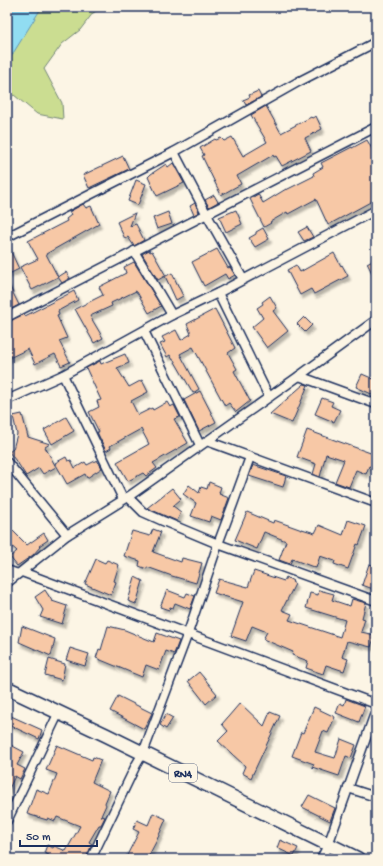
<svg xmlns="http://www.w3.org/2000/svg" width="383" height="866" font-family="'Gochi Hand',sans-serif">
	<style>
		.green { fill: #cbdd91; stroke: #738678 }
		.water { fill: #91ddf2; stroke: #6297b7 }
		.building { fill: #f7c8a6; stroke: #1b2f5e; filter: url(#shadow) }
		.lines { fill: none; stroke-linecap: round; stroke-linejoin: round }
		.minor-casing { stroke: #1b2f5e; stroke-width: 11 }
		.trunk-casing { stroke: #1b2f5e; stroke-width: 16 }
		.minor { stroke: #fcf5e5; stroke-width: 8 }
		.trunk { stroke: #fcf5e5; stroke-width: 13 }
		.labels { text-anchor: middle; stroke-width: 3.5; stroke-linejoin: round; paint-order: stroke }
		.shield { fill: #fcf5e5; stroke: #5e6a86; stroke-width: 1 }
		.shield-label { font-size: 11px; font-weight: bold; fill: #1b2f5e }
	</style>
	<defs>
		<filter id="shadow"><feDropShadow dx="2.5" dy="4" stdDeviation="1" flood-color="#0004"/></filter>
	</defs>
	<rect width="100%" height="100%" fill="#fcf5e5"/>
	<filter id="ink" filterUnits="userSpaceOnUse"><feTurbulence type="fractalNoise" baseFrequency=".025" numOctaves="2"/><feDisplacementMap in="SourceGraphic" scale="8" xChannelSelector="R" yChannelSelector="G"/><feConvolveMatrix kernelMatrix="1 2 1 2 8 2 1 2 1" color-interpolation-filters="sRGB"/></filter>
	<g filter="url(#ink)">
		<polygon class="green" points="44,7 103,7 93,13 80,30 62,44 44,69 62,103 63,119 37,114 14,95 7,100 7,58 33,11"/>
		<polygon class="water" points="7,7 46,7 40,10 7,63"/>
		<g class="building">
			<polygon points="258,91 261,97 246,105 243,100 250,97 249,95"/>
			<polygon points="266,106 281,133 311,117 312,118 316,116 322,129 305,138 311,151 282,166 276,156 274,157 273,155 237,176 241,184 221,195 202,156 204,155 200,148 215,139 216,140 221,138 224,141 232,137 243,156 267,142 251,115"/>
			<polygon points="367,140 376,156 376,199 328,225 316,199 288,214 287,212 270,222 271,223 264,227 250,199 258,194 263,203 286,189 286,190 314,176 313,173 323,167 321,163 352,147 352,148"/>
			<polygon points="123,156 129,169 89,188 83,175"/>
			<polygon points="173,163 184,183 157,196 148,177 151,174 166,164 168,167"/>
			<polygon points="136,180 146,184 138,205 128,201"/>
			<polygon points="214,195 218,202 209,207 205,200"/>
			<polygon points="195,203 199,212 194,215 190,206"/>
			<polygon points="83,204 86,208 91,206 99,224 46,254 58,277 32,290 20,267 38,259 28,241 67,221 66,219 71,215 69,212"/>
			<polygon points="236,210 242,224 226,232 219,217"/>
			<polygon points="168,212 172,224 157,229 153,218"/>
			<polygon points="135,213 130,226 136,224 144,240 134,246 128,237 125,239 117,222"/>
			<polygon points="307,227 313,237 304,241 298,232"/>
			<polygon points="263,228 269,239 255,247 249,238 256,234 256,232"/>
			<polygon points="7,243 19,269 7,275"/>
			<polygon points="217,249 228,268 230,267 235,275 228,279 225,274 204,286 192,262"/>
			<polygon points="149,250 150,252 152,251 166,276 172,273 183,296 176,300 165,276 158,280 142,254"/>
			<polygon points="334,253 341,266 342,265 348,276 314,294 311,289 300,295 287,270 296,265 300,272"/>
			<polygon points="376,258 376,281 367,263"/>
			<polygon points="134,262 161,306 149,313 137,292 136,292 136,291 111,303 112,306 90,316 103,338 94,343 75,309 103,295 99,287 126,273 124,267"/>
			<polygon points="66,272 70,278 62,283 58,277"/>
			<polygon points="7,281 19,305 7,311"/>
			<polygon points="74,291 78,300 58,311 59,315 57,316 67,338 59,341 70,362 61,366 55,354 35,364 28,349 7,359 7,322 24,314 25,316"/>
			<polygon points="270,296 277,308 273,311 288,331 267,348 252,327 263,318 257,308 263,304 262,302"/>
			<polygon points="215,309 235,348 228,353 237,369 234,371 250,401 236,412 229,403 225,406 193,347 180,354 199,389 193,393 174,360 173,360 170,355 167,357 160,344 165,342 162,337 176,330 181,340 191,334 187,324"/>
			<polygon points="304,317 312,325 305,332 297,324"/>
			<polygon points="125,354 129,363 117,368 129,387 142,380 148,392 131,401 138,415 152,408 153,410 167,402 170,407 174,405 180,417 174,419 188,443 153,463 157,468 146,476 143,473 128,481 117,462 149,444 141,429 110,446 111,448 106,451 97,432 99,432 89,412 99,407 97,401 101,400 86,368 100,361 101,364"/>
			<polygon points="362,374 376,380 376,396 356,387"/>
			<polygon points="304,384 308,385 292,423 270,414"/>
			<polygon points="200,391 216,422 199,431 184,400"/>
			<polygon points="322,398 333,402 331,406 340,410 334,422 315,414"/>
			<polygon points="22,414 28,437 50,444 45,447 56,467 43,474 39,468 26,476 19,465 9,452 13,449 17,434 13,416"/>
			<polygon points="66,417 74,431 52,444 44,430"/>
			<polygon points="307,430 376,455 376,468 369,466 366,474 356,470 349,487 335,482 344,460 326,454 320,477 313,474 316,464 297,457"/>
			<polygon points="66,457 68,461 71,460 75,468 85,462 87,465 97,460 102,468 87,478 85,474 67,484 55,463"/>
			<polygon points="253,465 286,476 283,487 249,476"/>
			<polygon points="209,482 221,487 219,493 220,493 219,494 229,498 221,520 211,516 209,522 191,516 196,503 183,494 189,485 199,493 201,487 207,489"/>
			<polygon points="172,488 181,499 173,506 181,512 177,521 147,508"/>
			<polygon points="247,512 273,523 274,520 302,530 302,529 315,533 319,525 343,535 348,520 366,526 359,545 357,544 348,569 334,564 335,561 320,556 316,568 292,559 290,564 279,560 286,541 264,532 257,549 235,540"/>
			<polygon points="7,525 27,545 44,533 48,540 39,546 40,547 33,555 17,566 10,557 17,551 7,542"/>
			<polygon points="153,529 161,532 153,552 181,562 182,558 202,563 196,583 172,576 147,567 147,569 139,566 140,561 124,556 132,531 150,536"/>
			<polygon points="96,559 105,563 107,560 119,565 114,581 116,582 111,595 85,584"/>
			<polygon points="369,564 376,566 376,590 362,585"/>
			<polygon points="254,571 284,581 286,577 293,581 292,582 295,584 282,610 292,614 289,620 340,637 345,620 306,608 310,593 318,595 319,590 334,594 332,600 350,606 352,599 366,603 362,618 365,619 361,632 375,635 371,647 347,641 342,657 348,659 344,671 326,665 323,674 306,668 308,661 292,655 293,652 263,639 267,632 252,626 246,641 231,636 243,602 214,593 219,579 248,587"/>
			<polygon points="135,577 143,581 136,604 128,601"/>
			<polygon points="45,590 52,601 67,606 62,624 40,617 43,610 35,597"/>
			<polygon points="167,590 185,597 187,593 195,596 190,609 175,603 173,608 170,607 169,610 160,607"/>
			<polygon points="22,626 55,639 51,656 19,642"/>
			<polygon points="108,626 125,630 154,642 157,633 179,641 174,654 166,651 159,670 146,665 142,677 96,658 99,649 101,650"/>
			<polygon points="70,648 89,654 85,666 66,660"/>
			<polygon points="49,659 65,664 62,680 45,675"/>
			<polygon points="199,672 217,694 206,704 188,681"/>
			<polygon points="118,696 152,713 144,729 110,711"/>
			<polygon points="346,699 365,706 359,722 336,713 340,703 344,705"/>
			<polygon points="240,703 264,726 270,712 280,716 251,778 242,773 245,766 218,741 228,731 222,724"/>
			<polygon points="314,707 335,717 328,733 323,731 315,752 335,758 341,739 356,745 351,758 346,756 339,776 312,767 314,764 292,756 301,732 303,733"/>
			<polygon points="166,714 173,718 166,729 160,725"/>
			<polygon points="11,716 42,730 39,739 7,724"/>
			<polygon points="7,743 24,752 17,765 25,769 20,779 15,776 7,793"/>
			<polygon points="57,745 92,760 93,757 101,760 92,782 110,791 105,803 106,805 101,816 105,817 101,825 99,825 89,842 92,844 86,859 48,859 49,855 44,853 47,845 53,848 54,846 66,851 80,826 57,817 55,821 48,818 47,820 27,814 36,789 49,794 57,774 46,770"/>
			<polygon points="309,795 335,808 330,821 302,807"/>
			<polygon points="153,813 166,819 156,842 147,859 125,859 139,832 133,829 137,820 148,825"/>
			<polygon points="280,840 298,848 294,856 277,848"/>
		</g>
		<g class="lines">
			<defs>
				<g id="minor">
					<polyline points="174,152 207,215 243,279"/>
					<polyline points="7,237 174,152 298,82 376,42"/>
					<polyline points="134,251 172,315"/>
					<polyline points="218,293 269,397"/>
					<polyline points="7,317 376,127"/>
					<polyline points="144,331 200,445"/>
					<polyline points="63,375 123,499"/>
					<polyline points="299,376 376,404"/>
					<polyline points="7,400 63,375 172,315 218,293 376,210"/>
					<polyline points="207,441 376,503"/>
					<polyline points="7,462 67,535"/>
					<polyline points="128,497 143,512 163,521 218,544 376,601"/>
					<polyline points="7,570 18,574"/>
					<polyline points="22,572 376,704"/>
					<polyline points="7,583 67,535 128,497 299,376 376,320"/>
					<polyline points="348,788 376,797"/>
					<polyline points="7,821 59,712"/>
					<polyline points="91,859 136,765 143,753 188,633 218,544 233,504 250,457"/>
					<polyline points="321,859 328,845 376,710"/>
				</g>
				<polyline id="trunk" points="7,688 106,735 358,859"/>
			</defs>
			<use href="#minor" class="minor-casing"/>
			<use href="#trunk" class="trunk-casing"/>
			<use href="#minor" class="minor"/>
			<use href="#trunk" class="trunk"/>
		</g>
	</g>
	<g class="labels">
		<rect class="shield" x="169" y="764" width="28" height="18" rx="3"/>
		<g class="shield-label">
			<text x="183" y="777">RN4</text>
		</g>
	</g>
	<rect width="383" height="866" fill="none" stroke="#fcf5e5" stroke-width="24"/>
	<rect x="12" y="12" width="359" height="842" fill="none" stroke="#1b2f5e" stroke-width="1.5" filter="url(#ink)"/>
	<path d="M20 840v6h77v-6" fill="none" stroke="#1b2f5e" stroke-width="2"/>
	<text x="26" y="840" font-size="12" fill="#1b2f5e" stroke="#fcf5e5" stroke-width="3" paint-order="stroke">50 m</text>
</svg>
